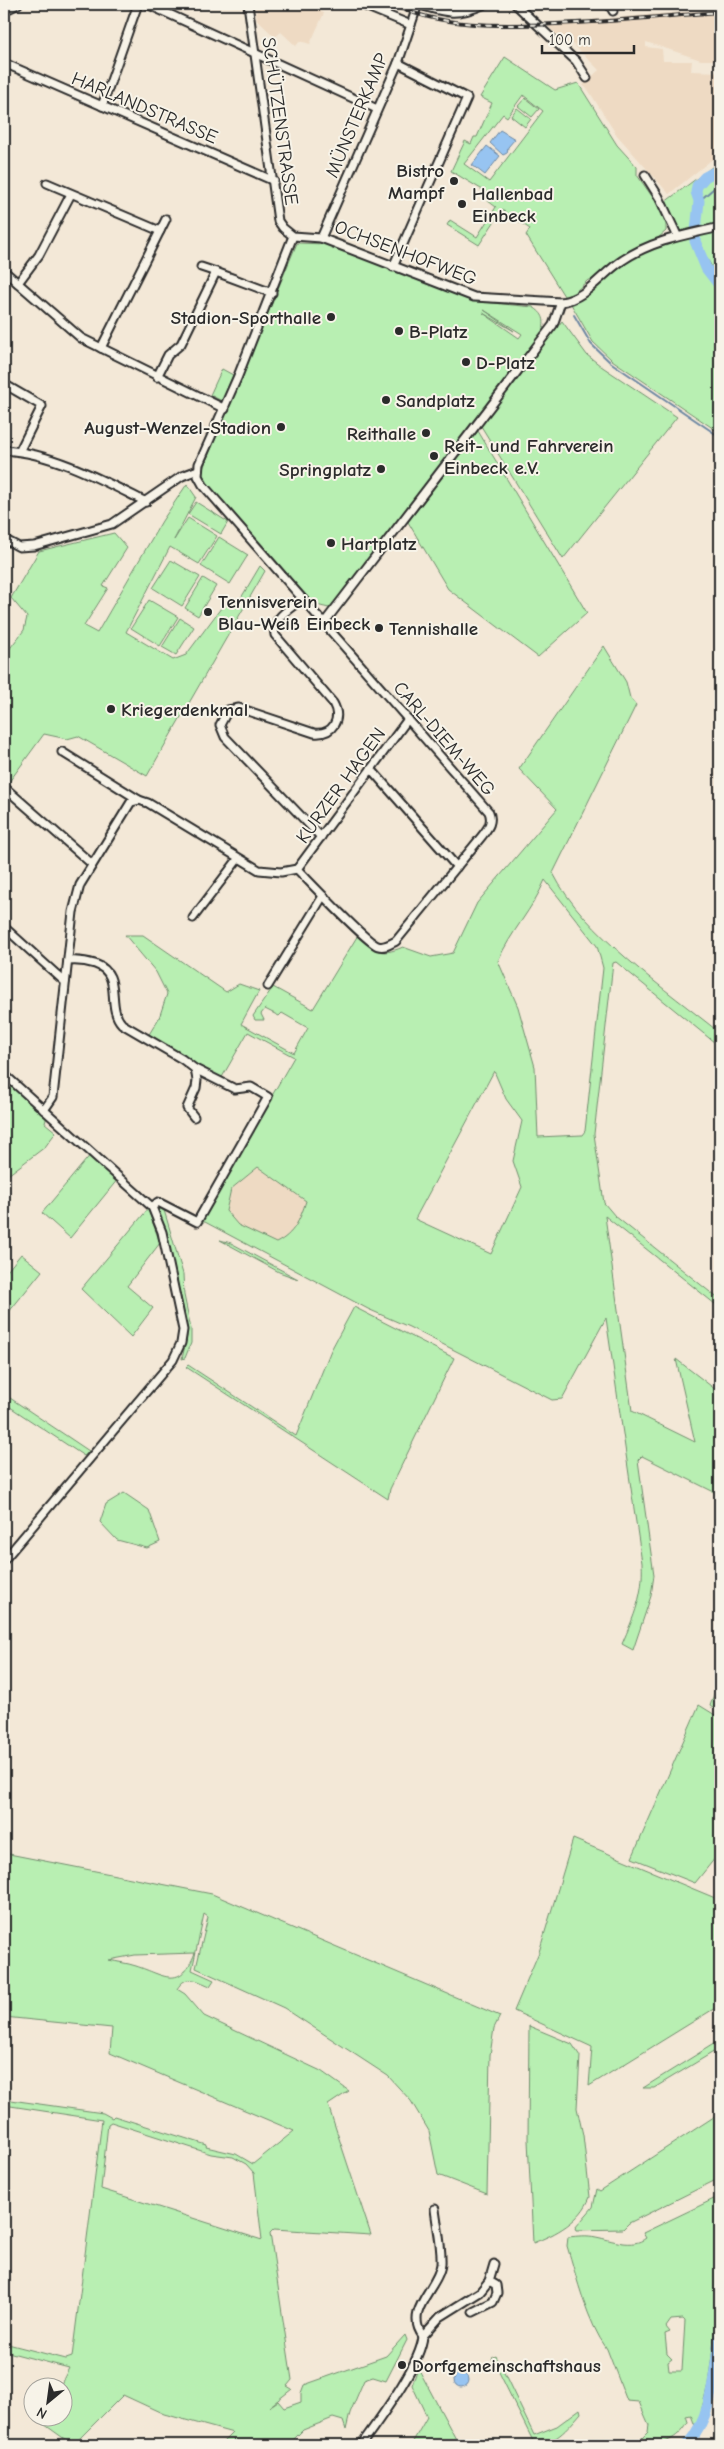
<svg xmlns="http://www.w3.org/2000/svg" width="724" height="2449" font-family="'Comic Neue',sans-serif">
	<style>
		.built { fill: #eedac3 }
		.green { fill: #b8efb2; stroke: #728d6e; fill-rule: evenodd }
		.water { fill: #97c4f1; stroke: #6c87a2 }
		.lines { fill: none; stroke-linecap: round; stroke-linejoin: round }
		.stream { stroke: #6c87a2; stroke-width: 2 }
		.river { stroke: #97c4f1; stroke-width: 11 }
		.minor-casing { stroke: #2b2b2b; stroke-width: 11 }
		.minor { stroke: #f7f3e8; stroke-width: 7 }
		.rail-casing { stroke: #2b2b2b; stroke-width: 4 }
		.rail { stroke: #f7f3e8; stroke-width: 2; stroke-dasharray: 5.5; stroke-linecap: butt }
		.poi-dot { fill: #2b2b2b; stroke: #f7f3e8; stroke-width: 2 }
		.labels { text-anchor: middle; stroke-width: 4; stroke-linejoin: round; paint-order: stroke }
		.street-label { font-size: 19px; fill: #2b2b2b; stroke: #f7f3e8 }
		.poi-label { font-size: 19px; font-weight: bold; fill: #2b2b2b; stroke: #f7f3e8; text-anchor: start }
	</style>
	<rect width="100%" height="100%" fill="#f3e8d7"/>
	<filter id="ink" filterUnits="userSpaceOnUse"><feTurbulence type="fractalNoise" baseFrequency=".02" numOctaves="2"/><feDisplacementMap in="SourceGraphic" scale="10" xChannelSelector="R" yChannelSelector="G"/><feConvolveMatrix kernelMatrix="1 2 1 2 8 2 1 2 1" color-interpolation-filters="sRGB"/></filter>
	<g filter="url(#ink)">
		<g class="built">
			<polygon points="255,4 317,4 322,9 321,12 324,13 310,44 300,41 296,46 281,32 275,37 257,20"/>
			<polygon points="720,9 720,60 701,60 646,42 646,47 662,49 663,61 692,61 691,71 720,72 720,153 669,194 616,134 589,91 583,85 599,70 571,42 571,37 560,37 545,24"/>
			<polygon points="258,1167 306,1201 300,1220 288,1237 276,1243 238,1225 226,1211 231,1189"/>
		</g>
		<g class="green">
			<path d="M505 57 555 90 578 83 617 145 637 167V175L656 202 666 224V231L658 238 620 258 593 280H588L573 294 564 296 526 235 530 229 502 210 479 245 447 225 450 220 477 237 496 207 488 201 491 195 451 171 465 141 471 144 474 137H477L492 103 480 97ZM523 95 543 111 489 182 464 164 503 114 507 117Z"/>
			<polygon points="525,98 539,109 532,117 518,106"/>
			<polygon points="517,108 531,119 525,127 511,116"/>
			<polygon points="720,161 720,281 697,241 698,235 693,235 693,242 720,289 720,433 612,360 593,342 571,304 642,252 683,236 665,202"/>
			<path d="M297 243 326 244 473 301 533 307C544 314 546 320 542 333L333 609 308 603 204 482 202 471ZM484 310 522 334 519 338 483 313 514 331Z"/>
			<polygon points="562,321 587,355 601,366 677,417 563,559 481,426"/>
			<polygon points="222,369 233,375 222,401 210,395"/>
			<polygon points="478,431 587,613 538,657 448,589 408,522"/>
			<polygon points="187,484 196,497 174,540 188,518 217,536 199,564 170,547 126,632 173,660 186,655 224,604 241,598 260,566 265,571 147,776 78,736 67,739 44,734 9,782 4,778 4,656 24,630 27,617 11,598 39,551 114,533 127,548 103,586 108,588 84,626 97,633 162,521"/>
			<polygon points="196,502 228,522 221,534 188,514"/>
			<polygon points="219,537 248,555 230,584 201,566"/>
			<polygon points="171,560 200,577 182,606 153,588"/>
			<polygon points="203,578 216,586 198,616 185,608"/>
			<polygon points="149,600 178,617 160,646 131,628"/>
			<polygon points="180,618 194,627 176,655 162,647"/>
			<path d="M604 646 626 682 630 698 636 705 553 873C583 933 668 991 720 1033V1047L616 962 613 963 594 1134 604 1203 615 1216 720 1300V1308L605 1216 632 1411 695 1442 676 1359 720 1393V1495L642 1456 638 1460 654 1575 651 1596 633 1650 622 1644C634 1616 644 1594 642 1563L606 1318 562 1399 552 1400 409 1327 368 1309 205 1222H200L294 1057 248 1032 221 1079 196 1067 148 1036 159 1018 167 994 156 972 125 935H143L226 992 239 984 259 991 241 1024 294 1053 308 1028 282 1013 279 1016 265 1009 261 1014 264 1020H255L253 1016 273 987 313 1009 358 935C375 951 379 957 403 947L431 957 453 953 477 903 557 809 519 769ZM545 880 597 946 603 968 585 1131 582 1135 538 1137 535 1067 518 1007 498 961C511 931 533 909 545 880ZM494 1071 506 1099 522 1121 513 1161 522 1187 491 1254 415 1219ZM258 1167 306 1201C300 1220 294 1234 276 1243L238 1225 226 1211 231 1189Z"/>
			<polygon points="4,1079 47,1116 45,1123 56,1132 45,1147 4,1178"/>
			<polygon points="91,1154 118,1179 70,1238 42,1213"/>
			<polygon points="160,1206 164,1210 183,1274 184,1295 191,1329 191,1343 185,1358 182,1359 187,1336 183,1307 166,1233 157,1207"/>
			<polygon points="148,1209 160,1243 127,1286 153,1308 131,1337 81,1289"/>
			<polygon points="220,1240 231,1243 298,1279 279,1272"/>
			<polygon points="21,1254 42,1271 4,1318 4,1275"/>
			<polygon points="354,1307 454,1358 390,1489 388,1499 186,1367 188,1365 296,1436 331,1350"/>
			<polygon points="4,1394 89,1451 84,1456 4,1403"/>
			<polygon points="124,1493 149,1510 160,1542 147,1548 117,1540 100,1522 106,1504"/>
			<polygon points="720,1677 720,1713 710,1706"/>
			<polygon points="699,1705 720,1718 720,1852 695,1883 632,1858"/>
			<polygon points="573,1839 720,1900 720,2005 589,2086 592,2047 514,2011 539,1952"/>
			<path d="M4 1853 212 1894 500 2016 494 2028 490 2055 487 2194 438 2175 429 2131 411 2101 388 2076 284 2008 196 1968 208 1917 204 1914 192 1970 214 1980 210 1986C196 1980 186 1974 177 1989L185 1994 204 2016 321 2071 349 2091 328 2105 371 2235 274 2229 270 2233 292 2380 287 2386 292 2389 269 2407 278 2401 284 2408 301 2402V2393L304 2385 386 2356 405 2335 407 2340 386 2381 373 2377 364 2380 350 2413 346 2430 343 2421 333 2418 303 2430 288 2445H221L233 2433 164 2414 123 2395 73 2445 41 2422 43 2417 62 2416V2386H60L69 2368 4 2351V2343L66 2359 72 2357 102 2120 4 2105V2099L103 2113 112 2118 114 2116 207 2145 206 2147 236 2154 253 2164 294 2131 110 2053 112 2028 4 2017ZM195 1953C180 1991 164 1975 136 1966 127 1963 117 1962 109 1960L135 1955ZM111 2122 211 2154 233 2157 246 2164 254 2173 262 2240 101 2189 108 2124Z"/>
			<path d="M529 2026 572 2044 580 2056 577 2108 583 2135 590 2197C581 2221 556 2234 533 2243L528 2140Z"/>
			<polygon points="720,2040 720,2048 654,2088 643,2088"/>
			<polygon points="720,2113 720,2178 629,2223 623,2229 576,2230 575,2228 593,2207 597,2189 600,2191"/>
			<path d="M720 2196V2297L708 2384 699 2420 695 2426 691 2415 686 2416 688 2422C677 2440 663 2445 644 2445L642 2438 648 2432 649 2425 639 2402 627 2401 607 2349C587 2322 577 2278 567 2246L568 2237C578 2236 587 2235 596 2237 612 2240 632 2249 646 2238L643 2233ZM683 2319 685 2321 682 2371H669L668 2362 672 2359 667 2354 665 2334 670 2332 666 2327 671 2320Z"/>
			<path d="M496 2356 534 2435 557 2426 580 2409 581 2413C567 2429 555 2445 532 2445L534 2443 492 2358Z"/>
			<polygon points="418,2368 459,2445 411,2445 427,2417 412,2385"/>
		</g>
		<g class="water">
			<polygon points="500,130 515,139 508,147 507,153 503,155 490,143"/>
			<polygon points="487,146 500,156 485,175 472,165"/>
			<circle cx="461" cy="2380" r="7"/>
		</g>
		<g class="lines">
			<g class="stream">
				<polyline points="699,201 720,183"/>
				<polyline points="574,315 591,344 610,362 720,437"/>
			</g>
			<g class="river">
				<polyline points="720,169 705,177 697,186 696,192 699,201 695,241 706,268 720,286"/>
				<path d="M687 2445C713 2417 714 2371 720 2335"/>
			</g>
			<defs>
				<g id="minor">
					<polyline points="147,4 377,109"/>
					<path d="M248 4 278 221 283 228 293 236 321 238 474 297 561 302C586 299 602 273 623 260 653 240 686 235 720 227"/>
					<polyline points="360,4 411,25"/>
					<path d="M417 4C446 13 456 17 485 4"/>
					<polyline points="515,4 576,61 587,78"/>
					<polyline points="609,4 613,11"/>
					<polyline points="4,11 18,4"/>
					<polyline points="4,63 274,181"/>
					<polyline points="102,106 138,4"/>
					<polyline points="645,175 659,197 677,235"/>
					<polyline points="47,183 160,231"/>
					<path d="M293 236 238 376 199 464 198 476 203 485 489 812C493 822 488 828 482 836L396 941C390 944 385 948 378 946 367 943 309 881 297 869"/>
					<polyline points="321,238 398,63 418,4"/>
					<polyline points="201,267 216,272"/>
					<polyline points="393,267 467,98 398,63"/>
					<polyline points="4,271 81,338 225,409"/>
					<polyline points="18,283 39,255 71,194"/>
					<polyline points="101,348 166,219"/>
					<polyline points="157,377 168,355 181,344 216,272 272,293"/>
					<polyline points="4,384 42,406 20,450"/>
					<path d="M4 450C53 453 102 480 146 502"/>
					<polyline points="4,539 19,547 34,546 112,524 182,476 198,470"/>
					<path d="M302 599C290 609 271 618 275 635L333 703C342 719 333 735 314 733L239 708 228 710 220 725 225 737 321 837"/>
					<polyline points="324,623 553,325 561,302"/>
					<polyline points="62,752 139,800"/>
					<polyline points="371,769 457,867"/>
					<polyline points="4,787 92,864"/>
					<polyline points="297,869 408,719"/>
					<polyline points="193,918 238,859"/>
					<polyline points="4,927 65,982"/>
					<path d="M68 961C78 960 86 961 95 964 124 974 105 1006 122 1024L182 1059 195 1069 197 1080 196 1088 187 1108 194 1117"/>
					<polyline points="268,986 323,896"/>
					<polyline points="4,1074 152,1207 162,1232 183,1330 181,1343 173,1360 4,1560"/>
					<polyline points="44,1110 53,1097 73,912 80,885 131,802 139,800 148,803 259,870 281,872 297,869"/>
					<polyline points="152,1207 158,1202 197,1222 268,1097 251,1087 235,1089 195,1069"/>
					<polyline points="473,2312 493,2302 497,2293 496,2285 489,2281"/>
					<path d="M423 2336C403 2311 439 2287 441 2264 442 2246 437 2227 435 2209"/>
					<polyline points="423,2336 440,2317 480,2292 489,2281 494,2264"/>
					<path d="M361 2445C378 2421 421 2364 423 2336"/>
				</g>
			</defs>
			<use href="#minor" class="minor-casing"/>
			<use href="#minor" class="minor"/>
			<defs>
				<path id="rail" d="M390 4C443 28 499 26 556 24 611 22 665 16 720 12"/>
			</defs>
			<use href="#rail" class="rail-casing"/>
			<use href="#rail" class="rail"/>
		</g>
	</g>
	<g class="poi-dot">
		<circle cx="454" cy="181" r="5"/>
		<circle cx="462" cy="204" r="5"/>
		<circle cx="331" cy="317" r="5"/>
		<circle cx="399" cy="331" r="5"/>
		<circle cx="466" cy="362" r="5"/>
		<circle cx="386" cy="400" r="5"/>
		<circle cx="281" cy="427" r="5"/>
		<circle cx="426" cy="433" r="5"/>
		<circle cx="434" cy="456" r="5"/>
		<circle cx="381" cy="469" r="5"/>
		<circle cx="331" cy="543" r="5"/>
		<circle cx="208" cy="612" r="5"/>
		<circle cx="379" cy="628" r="5"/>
		<circle cx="111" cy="709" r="5"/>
		<circle cx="402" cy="2365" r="5"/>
	</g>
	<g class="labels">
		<g class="street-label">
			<text transform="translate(145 107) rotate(23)" y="7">HARLANDSTRASSE</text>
			<text transform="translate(356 115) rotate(-67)" y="7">MÜNSTERKAMP</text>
			<text transform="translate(281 121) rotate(82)" y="7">SCHÜTZENSTRASSE</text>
			<text transform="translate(406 252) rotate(21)" y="7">OCHSENHOFWEG</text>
			<text transform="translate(445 738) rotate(49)" y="7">CARL-DIEM-WEG</text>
			<text transform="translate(340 785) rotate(-54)" y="7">KURZER HAGEN</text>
		</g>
		<g class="poi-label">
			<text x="444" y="177" text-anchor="end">Bistro<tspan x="444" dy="22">Mampf</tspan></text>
			<text x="472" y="200">Hallenbad<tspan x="472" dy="22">Einbeck</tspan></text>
			<text x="321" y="324" text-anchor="end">Stadion-Sporthalle</text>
			<text x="409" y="338">B-Platz</text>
			<text x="476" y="369">D-Platz</text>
			<text x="396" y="407">Sandplatz</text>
			<text x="271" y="434" text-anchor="end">August-Wenzel-Stadion</text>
			<text x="416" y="440" text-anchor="end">Reithalle</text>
			<text x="444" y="452">Reit- und Fahrverein<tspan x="444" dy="22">Einbeck e.V.</tspan></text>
			<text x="371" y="476" text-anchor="end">Springplatz</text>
			<text x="341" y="550">Hartplatz</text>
			<text x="218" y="608">Tennisverein<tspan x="218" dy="22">Blau-Weiß Einbeck</tspan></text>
			<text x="389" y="635">Tennishalle</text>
			<text x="121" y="716">Kriegerdenkmal</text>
			<text x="412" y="2372">Dorfgemeinschaftshaus</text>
		</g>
	</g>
	<rect width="724" height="2449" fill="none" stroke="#f7f3e8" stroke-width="20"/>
	<rect x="10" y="10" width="704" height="2429" fill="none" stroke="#2b2b2b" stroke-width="2" filter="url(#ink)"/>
	<g transform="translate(48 2402) rotate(209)"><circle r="24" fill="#f7f3e8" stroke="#a5a39c"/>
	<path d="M0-4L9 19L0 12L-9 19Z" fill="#2b2b2b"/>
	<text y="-8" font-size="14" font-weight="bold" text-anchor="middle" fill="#2b2b2b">N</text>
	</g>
	<path d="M542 45v8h92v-8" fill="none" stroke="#2b2b2b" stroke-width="2.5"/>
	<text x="549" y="45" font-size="15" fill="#2b2b2b" stroke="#f7f3e8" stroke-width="4" paint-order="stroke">100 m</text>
</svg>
